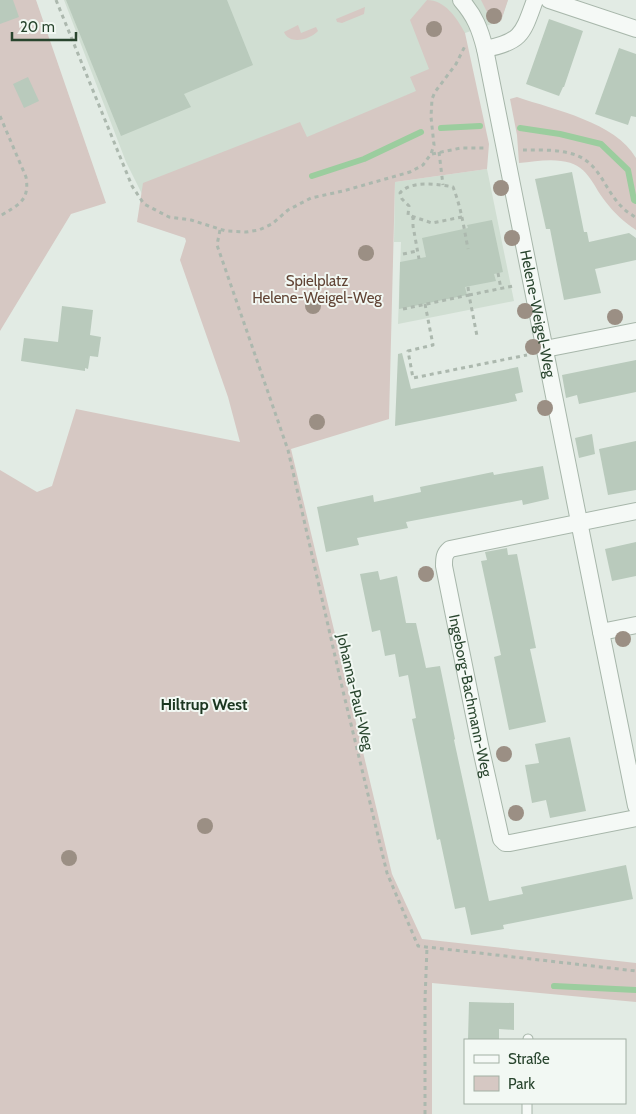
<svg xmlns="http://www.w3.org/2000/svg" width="636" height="1114" font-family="Cabin,sans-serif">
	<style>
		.built { fill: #d0ded2 }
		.green { fill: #d6c8c3 }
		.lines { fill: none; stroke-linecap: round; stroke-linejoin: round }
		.stream { stroke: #9bcd9e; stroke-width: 6 }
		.building { fill: #b9cabc }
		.lane-casing { stroke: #a7b6aa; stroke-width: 11 }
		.street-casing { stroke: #a7b6aa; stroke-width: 18 }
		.path { stroke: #acb8ae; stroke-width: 3; stroke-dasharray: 4 4; stroke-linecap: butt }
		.lane { stroke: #f5f9f6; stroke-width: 9 }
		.street { stroke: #f5f9f6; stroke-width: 16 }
		.tree { fill: #9b8f84 }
		.labels { text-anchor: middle; stroke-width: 4; stroke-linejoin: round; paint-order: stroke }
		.park-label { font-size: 15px; fill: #614435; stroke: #f2f8f3 }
		.street-label { font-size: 15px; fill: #29452e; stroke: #f2f8f3 }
		.neighbourhood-label { font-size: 16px; font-weight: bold; fill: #1b3620; stroke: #f2f8f3 }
	</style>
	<rect width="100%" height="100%" fill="#e2ebe4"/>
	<g class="built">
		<polygon points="64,0 508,0 501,21 465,33 424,94 305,142 143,196 126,162"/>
		<polygon points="487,169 514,301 398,324 401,242 394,242 395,182"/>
	</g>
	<g class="green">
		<polygon points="0,0 36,0 106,203 71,214 0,331"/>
		<path d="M427 0C445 0 457 18 465 33L489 144 487 169 395 182 389 419 291 449 392 874 422 939 636 963V1002L432 983V1114H0V470L37 492 52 486 76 409 240 442 228 397 180 260 186 241 185 238 137 222 143 183 300 122 307 137 416 91 410 77 429 69 410 20Z"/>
		<polygon points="481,0 508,0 501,21 493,24"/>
		<polygon points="365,7 364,14 342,23 337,22 336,19"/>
		<path d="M298 25 301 33 316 27 318 31C310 40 289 45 284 32Z"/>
		<path d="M517 97C555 110 615 122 636 158V230C624 222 614 213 605 201 591 183 588 164 561 161 547 159 533 162 519 163L517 135 510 99Z"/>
	</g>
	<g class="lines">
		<g class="stream">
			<polyline points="441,128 480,126"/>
			<polyline points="520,128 560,134 601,144 628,170 634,200 636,201"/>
			<polyline points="312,176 364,159 421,132"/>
			<polyline points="554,986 636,990"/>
		</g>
	</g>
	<g class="building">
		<polygon points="0,0 13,0 19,17 0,24"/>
		<polygon points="66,0 227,0 253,65 184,94 191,107 121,136"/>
		<polygon points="549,19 583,31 564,87 563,87 559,96 526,84"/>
		<polygon points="619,48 636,54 636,117 631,116 628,125 595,114"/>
		<polygon points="28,77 39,101 24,108 13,84"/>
		<polygon points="572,172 584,232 587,232 589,242 629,233 636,238 636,260 595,269 601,293 564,300 550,229 546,229 535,179"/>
		<polygon points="492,220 503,272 494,274 496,281 465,287 467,295 399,309 400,262 426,257 422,238 468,228 467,225"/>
		<polygon points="62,306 93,310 90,335 101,337 98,357 90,356 88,369 85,368 85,371 21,361 24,338 58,342"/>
		<polygon points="402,353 411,389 518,367 523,392 515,394 517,401 395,426 398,354"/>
		<polygon points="636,360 636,392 579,404 577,395 566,398 562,375"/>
		<polygon points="592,434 595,454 579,458 575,438"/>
		<polygon points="636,441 636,490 608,495 599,449"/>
		<polygon points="543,466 549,499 523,505 522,500 406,522 408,528 357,538 359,545 326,552 317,507 373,495 374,502 421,492 420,487 493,472 494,475"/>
		<polygon points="636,542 636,576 612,581 605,549"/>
		<polygon points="507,548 508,555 517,554 536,648 530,649 546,722 509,730 494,657 501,655 481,561 487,560 485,552"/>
		<polygon points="378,571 380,580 397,576 406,623 416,623 426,668 440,666 455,739 454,740 489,901 523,894 521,887 626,865 633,899 503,925 504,929 471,935 465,907 455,909 440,839 437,840 412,719 416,718 408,675 399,677 395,654 385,656 380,630 372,632 360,574"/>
		<polygon points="570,737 586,811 550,818 546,800 532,803 525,765 539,763 535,744"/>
		<polygon points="469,1002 514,1003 514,1030 499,1029 499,1040 468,1040"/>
	</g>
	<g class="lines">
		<defs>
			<g id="lane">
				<polyline points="528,1040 528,1039"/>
				<polyline points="527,1114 527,1103"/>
			</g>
			<g id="street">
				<path id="s1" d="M461 0C475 16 480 29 485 49L601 632"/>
				<polyline points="549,0 636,29"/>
				<path d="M485 49C522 42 523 33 535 0"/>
				<polyline points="545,349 636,331"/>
				<path id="s2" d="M636 511 450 549C444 554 444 558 444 566L480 745 501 839 505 843H510L636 818"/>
				<polyline points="636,625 601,632 636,806"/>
			</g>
		</defs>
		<use href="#lane" class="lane-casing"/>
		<use href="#street" class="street-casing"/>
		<g class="path">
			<polyline points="56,0 132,186 144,204 169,217 191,220 226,231 246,232 259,230 272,224 288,210 311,198 343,191 410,172 423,165 431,154 434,145 431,117 432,99 435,92 456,64 465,46"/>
			<path d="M0 116 26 177C30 201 18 205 0 216"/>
			<path d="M523 150C541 150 562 149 578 156 600 165 605 190 621 206 625 211 631 214 636 218"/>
			<polyline points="439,152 443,185"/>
			<polyline points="432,154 461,148 487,148"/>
			<polyline points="413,216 413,226 419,259"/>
			<path d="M462 217 432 223 408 215 409 206 402 199 400 193C411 180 438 184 453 187 461 207 464 228 468 249"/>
			<polyline points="220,230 217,245 288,450 343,691 387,873 418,946 636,971"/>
			<polyline points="403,254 417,251"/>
			<polyline points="498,273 501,289"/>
			<polyline points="468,287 469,295 513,286"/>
			<polyline points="425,304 433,345 408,351 413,378 527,355"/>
			<polyline points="403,309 469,295 477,336"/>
			<polyline points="425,1114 425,1000 427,947"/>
		</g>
		<use href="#lane" class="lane"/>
		<use href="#street" class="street"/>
	</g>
	<g class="tree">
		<circle cx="494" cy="16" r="8"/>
		<circle cx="434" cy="29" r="8"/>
		<circle cx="501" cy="188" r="8"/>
		<circle cx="512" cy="238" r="8"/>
		<circle cx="366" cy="253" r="8"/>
		<circle cx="313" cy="306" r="8"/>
		<circle cx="525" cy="311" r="8"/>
		<circle cx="615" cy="317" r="8"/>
		<circle cx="533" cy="347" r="8"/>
		<circle cx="545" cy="408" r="8"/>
		<circle cx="317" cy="422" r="8"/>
		<circle cx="426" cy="574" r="8"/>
		<circle cx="623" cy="639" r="8"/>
		<circle cx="504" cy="754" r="8"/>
		<circle cx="516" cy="813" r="8"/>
		<circle cx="205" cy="826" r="8"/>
		<circle cx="69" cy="858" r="8"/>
	</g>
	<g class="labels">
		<g class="park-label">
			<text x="317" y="286">Spielplatz<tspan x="317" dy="17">Helene-Weigel-Weg</tspan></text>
		</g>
		<g class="street-label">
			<text dy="5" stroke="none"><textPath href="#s1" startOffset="325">Helene-Weigel-Weg</textPath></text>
			<text transform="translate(355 692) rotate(77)" y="5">Johanna-Paul-Weg</text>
			<text dy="5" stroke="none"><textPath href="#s2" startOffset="341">Ingeborg-Bachmann-Weg</textPath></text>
		</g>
		<g class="neighbourhood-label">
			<text x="204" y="710">Hiltrup West</text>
		</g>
	</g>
	<rect x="464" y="1039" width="162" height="65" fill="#f2f8f3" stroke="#a2b0a4"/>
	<rect x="474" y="1055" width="25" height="8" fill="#f5f9f6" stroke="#a2b0a4"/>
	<text x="508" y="1064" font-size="15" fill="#29452e">Straße</text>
	<rect x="474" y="1076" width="25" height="15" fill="#d6c8c3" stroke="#a2b0a4"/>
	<text x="508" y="1089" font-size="15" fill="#29452e">Park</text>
	<path d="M12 32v8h64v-8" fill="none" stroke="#29452e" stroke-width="2.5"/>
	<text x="20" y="32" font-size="15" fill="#29452e" stroke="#f2f8f3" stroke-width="4" paint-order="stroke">20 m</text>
</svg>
